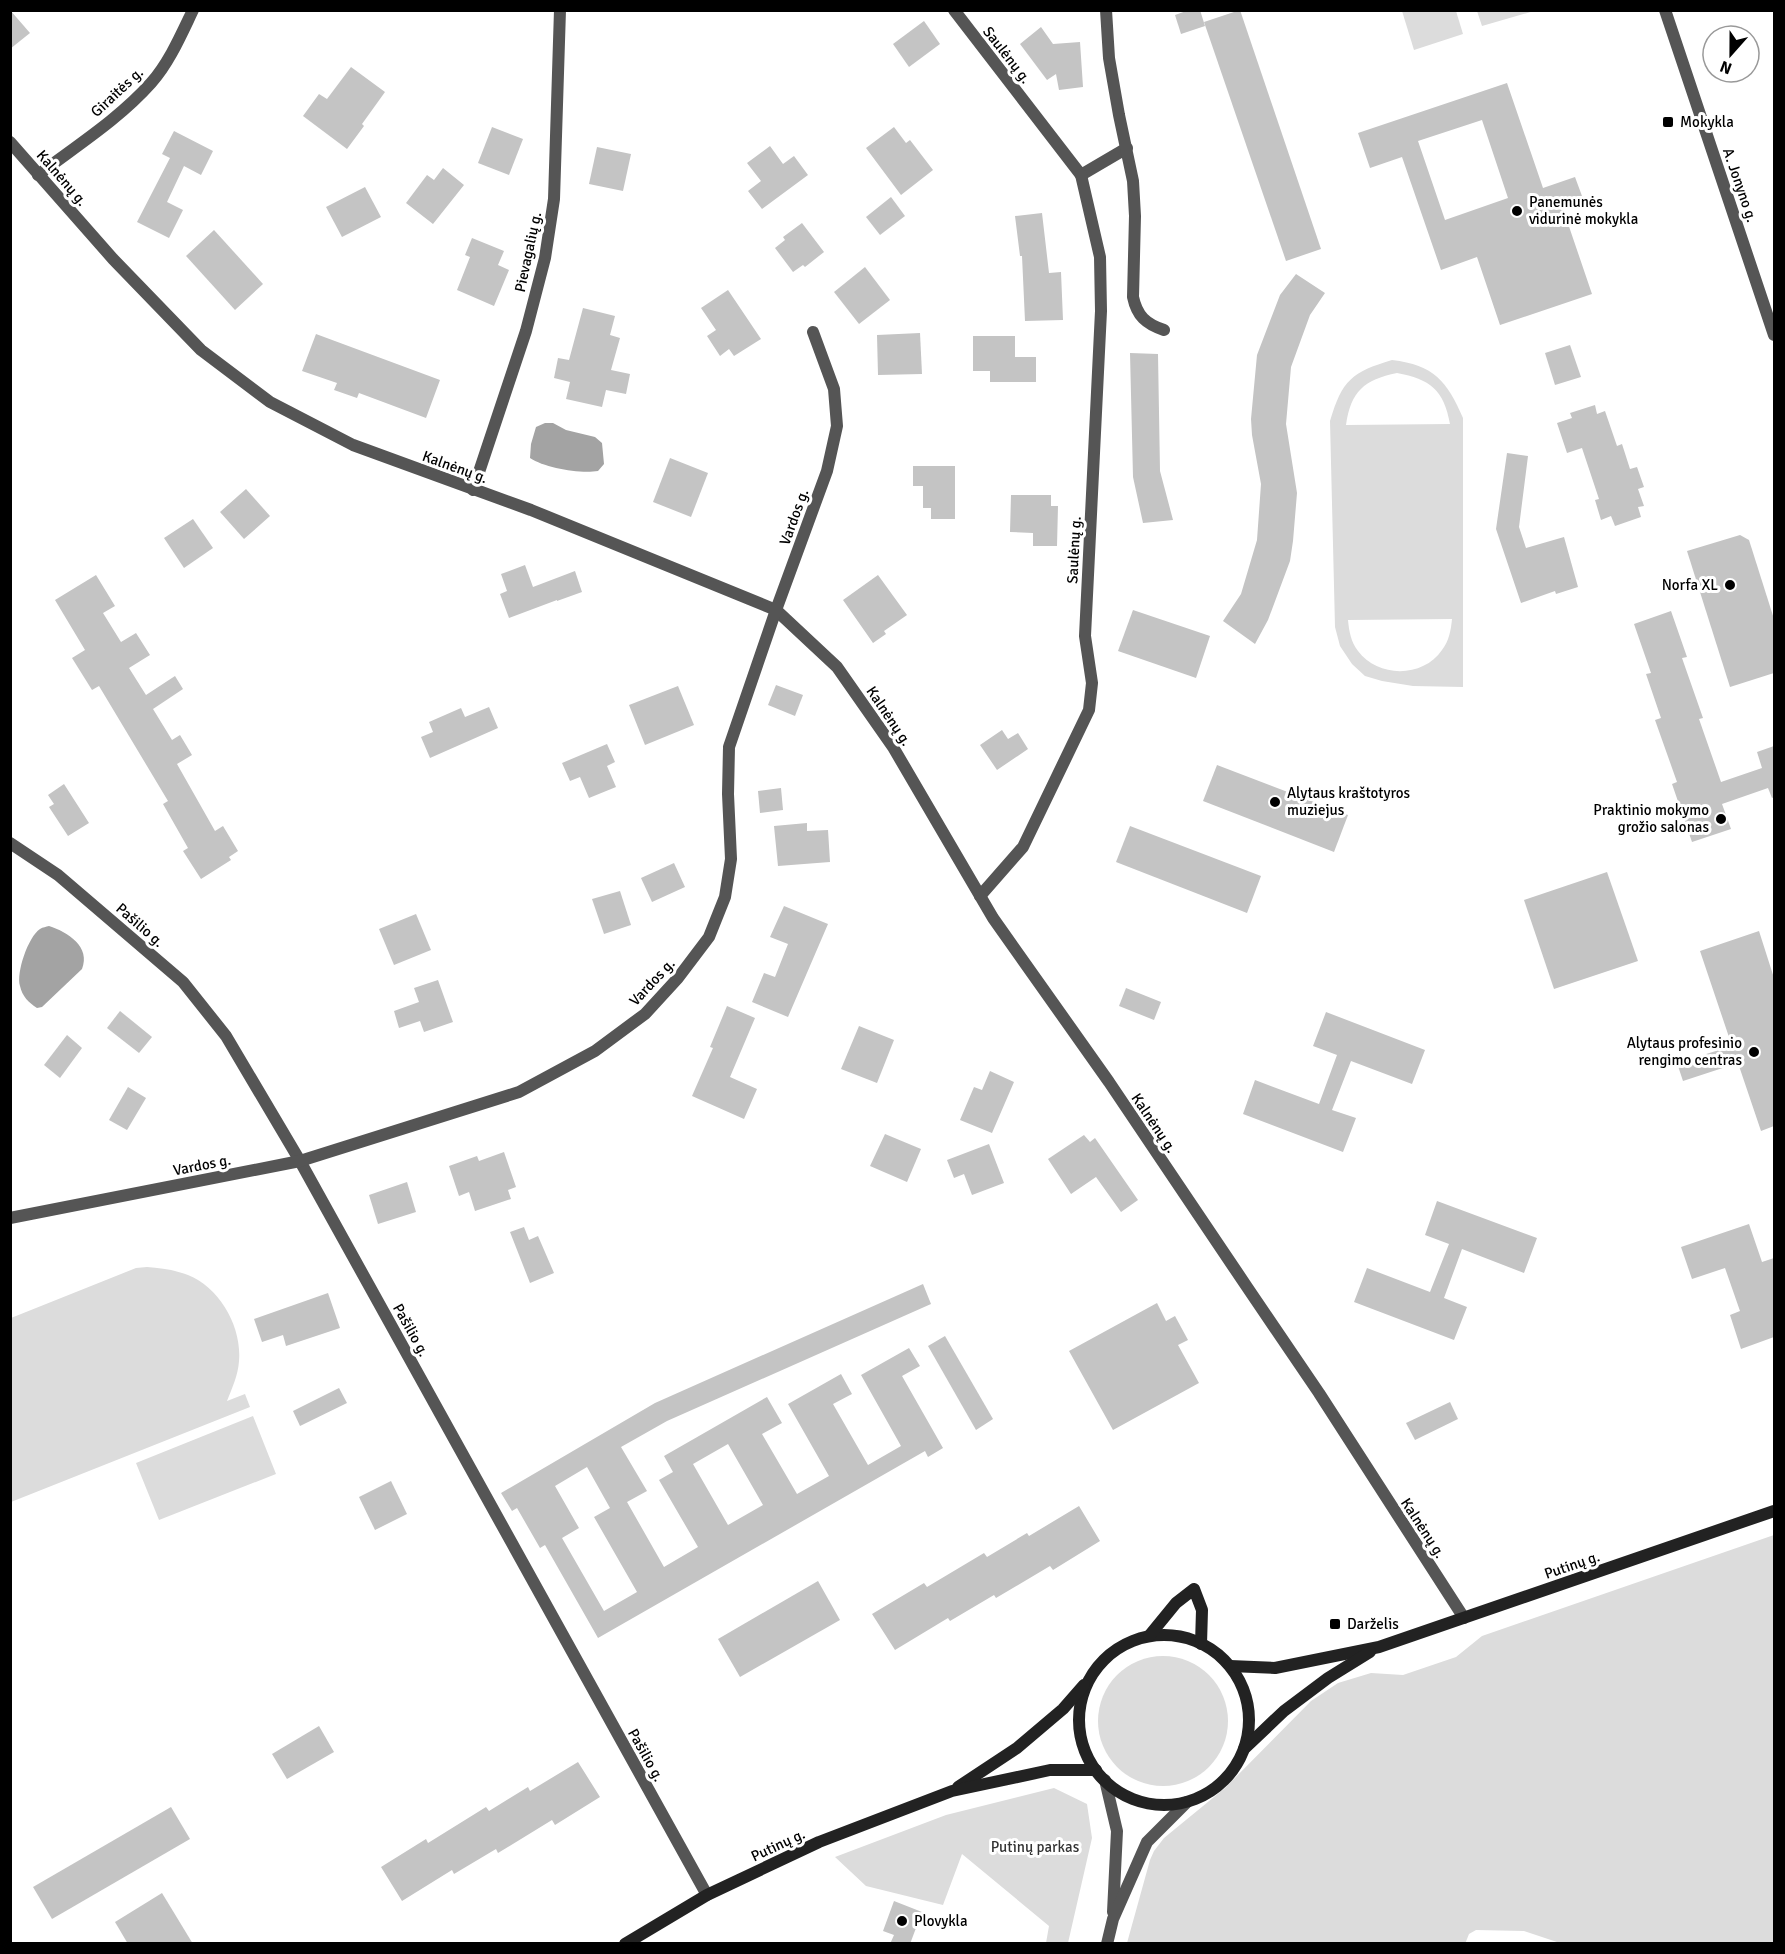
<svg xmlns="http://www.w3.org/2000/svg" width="1785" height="1954" font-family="Signika,sans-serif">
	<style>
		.green { fill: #dcdcdc; fill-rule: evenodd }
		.water { fill: #a3a3a3 }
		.building { fill: #c4c4c4; fill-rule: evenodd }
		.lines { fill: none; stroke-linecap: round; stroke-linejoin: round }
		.minor { stroke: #555; stroke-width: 12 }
		.tertiary { stroke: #555; stroke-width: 12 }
		.secondary { stroke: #222; stroke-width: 12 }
		.poi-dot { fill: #000; stroke: #fff; stroke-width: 2 }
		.labels { text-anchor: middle; stroke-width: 6; stroke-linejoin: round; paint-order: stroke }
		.street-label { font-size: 15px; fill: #000; stroke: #fff }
		.poi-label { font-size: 15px; fill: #000; stroke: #fff; text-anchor: start }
		.park-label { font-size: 15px; fill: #333; stroke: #fff }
	</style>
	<rect width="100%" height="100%" fill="#fff"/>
	<g class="green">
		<polygon points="1402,11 1456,11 1463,34 1414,50"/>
		<polygon points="1477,11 1477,10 1534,11 1482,26"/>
		<path d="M1392 360C1434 365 1447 381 1463 418V687L1413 686 1382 681 1365 676 1352 664 1340 646 1335 627 1330 421C1342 380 1352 372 1392 360ZM1397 373C1430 379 1444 390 1450 424L1346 425C1351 391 1364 380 1397 373ZM1452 619C1451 630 1449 641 1442 650 1423 678 1378 678 1358 651 1351 642 1349 631 1348 620Z"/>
		<path d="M147 1267C161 1268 175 1270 188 1275 220 1288 242 1327 239 1361 238 1376 232 1388 227 1401L245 1394 250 1407 11 1502V1318L136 1268Z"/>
		<polygon points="253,1416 276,1474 159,1520 136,1463"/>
		<polygon points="1774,1535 1774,1943 1563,1944 1524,1931 1476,1930 1469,1934 1465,1944 1127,1943 1150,1860 1154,1851 1164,1838 1225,1788 1311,1701 1338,1683 1371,1673 1403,1675 1456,1657 1482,1636"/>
		<circle cx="1163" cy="1721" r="65"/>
		<polygon points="1054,1788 1087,1804 1092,1838 1068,1943 1046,1943 1049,1926 962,1854 943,1905 866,1886 835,1857 946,1815"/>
	</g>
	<g class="water">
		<path d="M545 423H553L566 430 595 437 602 443 604 464 598 471C580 474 545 468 530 458L531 444 536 427Z"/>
		<path d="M49 926C68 932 91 947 82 969L42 1007 37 1008C29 1003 22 996 20 986 16 973 28 937 40 929 43 927 46 927 49 926Z"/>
	</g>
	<g class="building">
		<polygon points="10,10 30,33 10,49"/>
		<polygon points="1189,10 1200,10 1205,26 1181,34 1175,15"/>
		<polygon points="1240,10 1321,249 1286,261 1204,22"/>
		<polygon points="924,21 940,44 909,67 893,44"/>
		<polygon points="1041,27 1053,44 1080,42 1083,87 1059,90 1056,74 1047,80 1020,44"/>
		<polygon points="351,67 385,92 362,124 364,126 347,149 303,116 319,94 327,99"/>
		<path d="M1507 83 1543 188 1575 177 1582 196 1561 203 1592 294 1500 325 1477 257 1441 270 1402 157 1370 168 1358 133ZM1482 120 1508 198 1445 220 1418 141Z"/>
		<polygon points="492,127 523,139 509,175 478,163"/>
		<polygon points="894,127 906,143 910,140 933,170 901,195 866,148"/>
		<polygon points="174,131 213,151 201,175 184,166 167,202 183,210 169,238 137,222 170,158 162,154"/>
		<polygon points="770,146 783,164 794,156 808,175 762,209 748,191 761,181 747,163"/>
		<polygon points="597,147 631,154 623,191 589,184"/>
		<polygon points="443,168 464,185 433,224 406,203 427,175 434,180"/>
		<polygon points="365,187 381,217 342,237 326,207"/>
		<polygon points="891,197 905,216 880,235 866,217"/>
		<polygon points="1042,213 1049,273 1061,272 1063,320 1025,321 1022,256 1020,256 1015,216"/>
		<polygon points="802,223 824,252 805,267 803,265 793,272 775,248 785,240 783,237"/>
		<polygon points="214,230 263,284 235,310 186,256"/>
		<polygon points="472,238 504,251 498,265 509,270 494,306 457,290 470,257 465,255"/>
		<polygon points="865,267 890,300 859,324 834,292"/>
		<polygon points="1296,274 1325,293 1310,315 1291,367 1286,424 1297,493 1293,541 1290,561 1268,620 1255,644 1223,621 1241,594 1257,540 1261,484 1252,435 1251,419 1257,355 1280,295"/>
		<polygon points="728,290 761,339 734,356 729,349 720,356 707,336 716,330 701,308"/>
		<polygon points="583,308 615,316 610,335 620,338 611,370 630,374 626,394 606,390 602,407 566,399 570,382 554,378 558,358 569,360"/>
		<polygon points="920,333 922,374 878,375 877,335"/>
		<polygon points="316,334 440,380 426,418 359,393 357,398 334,390 337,383 302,371"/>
		<polygon points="973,336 1015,336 1015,357 1036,357 1036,382 990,382 990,371 973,371"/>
		<polygon points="1570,345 1581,377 1555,385 1545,353"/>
		<polygon points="1130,353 1158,354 1160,471 1173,520 1143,523 1133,477"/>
		<polygon points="1595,405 1597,414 1605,411 1617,446 1622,444 1630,469 1637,467 1644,487 1638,489 1644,506 1638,507 1641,517 1615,526 1611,516 1601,520 1595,500 1599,499 1582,448 1567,453 1557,423 1572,418 1570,413"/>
		<polygon points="1507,453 1528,456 1519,527 1526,548 1564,537 1578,587 1556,594 1555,591 1521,603 1496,529"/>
		<polygon points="670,458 708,473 691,517 653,502"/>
		<polygon points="913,466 955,466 955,519 931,519 931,508 923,508 923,486 913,486"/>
		<polygon points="246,489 270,516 244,539 220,512"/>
		<polygon points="1011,495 1051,495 1051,506 1058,506 1057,546 1033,546 1033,533 1010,532"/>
		<polygon points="193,519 213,548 184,568 164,538"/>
		<polygon points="1740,535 1749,540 1774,619 1774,673 1730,687 1687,551"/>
		<polygon points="525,565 533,587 575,571 582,592 557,601 557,600 509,618 500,594 507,591 501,574"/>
		<polygon points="96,575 115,606 103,613 121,642 136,633 150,655 129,668 146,695 175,676 183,689 153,709 172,740 180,735 192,755 177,764 215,831 223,826 238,851 229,857 231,860 201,879 183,851 188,848 163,804 168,801 99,686 92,690 72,658 85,650 55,600"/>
		<polygon points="878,575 907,615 884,631 886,634 873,643 843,600"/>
		<polygon points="1133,610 1210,636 1196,678 1118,651"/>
		<polygon points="1671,611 1687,657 1682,658 1703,718 1699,719 1721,782 1762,768 1757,752 1774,746 1774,797 1772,798 1768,788 1722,804 1731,829 1692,842 1672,784 1677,782 1655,720 1661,718 1646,674 1651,673 1634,624"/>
		<polygon points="776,685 803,695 795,716 768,705"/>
		<polygon points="678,686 694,725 645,745 629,705"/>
		<polygon points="489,707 498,728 430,758 421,737 433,732 429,722 461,708 465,717"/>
		<polygon points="1002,730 1008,739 1018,733 1028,749 997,770 980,745"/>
		<polygon points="607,744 615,762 607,766 616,787 589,798 580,777 570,781 562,763"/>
		<polygon points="1217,765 1348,815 1334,852 1203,801"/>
		<polygon points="64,784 89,823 68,836 49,807 54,804 48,795"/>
		<polygon points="781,788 783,810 760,813 758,791"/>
		<polygon points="807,823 807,831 828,830 830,862 778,866 774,826"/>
		<polygon points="1130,826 1261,876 1247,913 1116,862"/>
		<polygon points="674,863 685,887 652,902 641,878"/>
		<polygon points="1607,872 1638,961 1554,989 1524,900"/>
		<polygon points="620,891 631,925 604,934 592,899"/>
		<polygon points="784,906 828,924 788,1017 752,1002 764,973 775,977 788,944 770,937"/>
		<polygon points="416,914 431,950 394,965 379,929"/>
		<polygon points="1759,931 1774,978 1774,1126 1761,1131 1738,1063 1683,1081 1677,1063 1732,1046 1700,951"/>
		<polygon points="438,980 453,1022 424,1032 420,1021 399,1028 394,1011 419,1002 414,988"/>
		<polygon points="1126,988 1161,1002 1154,1020 1119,1006"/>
		<polygon points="727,1006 755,1018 730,1077 757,1089 744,1119 692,1096 713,1048 710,1047"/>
		<polygon points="120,1011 152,1037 139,1053 107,1028"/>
		<polygon points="1326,1012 1425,1050 1412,1084 1351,1061 1332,1110 1356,1118 1343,1152 1243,1114 1255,1080 1319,1104 1337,1055 1313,1046"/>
		<polygon points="859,1026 894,1040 877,1083 841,1069"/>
		<polygon points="67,1035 82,1048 60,1078 44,1065"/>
		<polygon points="990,1071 1014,1082 992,1133 960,1120 974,1087 982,1090"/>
		<polygon points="128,1087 146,1098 127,1130 109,1120"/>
		<polygon points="885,1134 921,1149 907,1182 870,1166"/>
		<polygon points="1084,1135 1090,1142 1095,1138 1138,1200 1121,1212 1096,1177 1071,1194 1048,1159"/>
		<polygon points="989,1144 1004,1183 972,1195 964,1174 954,1178 947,1160"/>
		<polygon points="504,1152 516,1187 508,1190 511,1199 475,1211 469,1192 459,1196 449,1166 477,1156 479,1161"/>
		<polygon points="407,1182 416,1212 378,1224 369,1195"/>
		<polygon points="1437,1201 1537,1238 1524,1273 1462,1249 1444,1298 1467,1307 1454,1340 1354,1302 1367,1268 1430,1292 1449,1244 1425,1235"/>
		<polygon points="1749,1224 1762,1262 1774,1258 1774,1337 1741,1349 1730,1315 1740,1311 1725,1268 1692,1279 1681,1247"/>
		<polygon points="524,1227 529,1240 538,1236 554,1273 530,1283 510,1232"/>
		<path d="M923 1284 931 1304 667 1421 621 1447 647 1491 627 1502 664 1567 698 1547 659 1480 673 1472 664 1456 767 1397 782 1423 762 1434 797 1494 829 1476 788 1404 841 1374 852 1394 833 1404 868 1465 901 1446 861 1375 909 1348 920 1366 902 1376 943 1448 928 1457 925 1451 598 1638 545 1545 540 1548 517 1508 512 1511 501 1493 655 1403ZM728 1444 763 1505 728 1525 693 1464ZM587 1467 610 1508 594 1517 637 1592 604 1611 562 1538 579 1528 555 1486Z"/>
		<polygon points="328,1293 340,1328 286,1346 283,1335 262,1342 254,1319"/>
		<polygon points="1157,1303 1166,1321 1175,1316 1188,1340 1178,1345 1199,1383 1113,1430 1069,1351"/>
		<polygon points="945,1336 993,1419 976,1430 928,1346"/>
		<polygon points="339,1388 347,1403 300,1426 293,1411"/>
		<polygon points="1450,1402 1458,1419 1415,1440 1406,1423"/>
		<polygon points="391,1481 407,1514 375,1530 359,1497"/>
		<polygon points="1079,1506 1100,1541 1053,1570 1050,1566 996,1598 994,1595 950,1621 948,1618 895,1650 872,1614 924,1583 927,1587 984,1553 987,1557 1027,1533 1029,1536"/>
		<polygon points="818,1581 840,1620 740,1677 718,1639"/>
		<polygon points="319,1726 334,1752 287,1779 272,1754"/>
		<polygon points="578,1762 600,1797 555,1825 552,1820 498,1853 496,1849 454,1874 452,1870 402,1901 381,1867 426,1839 428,1843 486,1807 489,1811 528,1787 530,1791"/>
		<polygon points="171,1807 190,1839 52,1919 33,1887"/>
		<polygon points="162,1893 193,1944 128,1944 115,1922"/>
		<polygon points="894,1901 922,1912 910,1944 890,1944 894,1935 883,1931"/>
	</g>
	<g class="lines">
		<g class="minor">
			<polyline points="954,10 1081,175 1127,148"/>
			<path d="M1106 10 1109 58 1119 115 1133 181 1135 216 1133 297C1137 316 1146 324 1164 330"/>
			<polyline points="10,142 113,259 201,350 270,402 353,445 531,510 776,610 837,667 893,747 993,918 1109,1082 1247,1287 1319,1393 1464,1618"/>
			<path d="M38 175C76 146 119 119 151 83 169 63 181 35 193 10"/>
			<polyline points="473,490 526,331 545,258 554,199 560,10"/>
			<polyline points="10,843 58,875 183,982 226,1036 300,1161 707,1895"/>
			<polyline points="980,896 1023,847 1089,710 1092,683 1085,636 1101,311 1100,257 1081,175"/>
			<polyline points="10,1218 300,1161 519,1092 595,1051 645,1014 678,978 709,937 725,897 731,859 728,794 729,747 776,610 827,471 837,426 834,389 813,332"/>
			<polyline points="1105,1780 1117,1831 1113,1912"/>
			<polyline points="1107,1944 1113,1919 1147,1842 1187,1802"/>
		</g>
		<polyline class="tertiary" points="1665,10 1774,335"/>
		<g class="secondary">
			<circle cx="1164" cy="1720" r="85"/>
			<polyline points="1149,1636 1176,1603 1194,1589 1202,1610 1201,1644"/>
			<polyline points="1230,1666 1275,1668 1379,1647 1774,1511"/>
			<polyline points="1244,1749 1284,1711 1328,1678 1370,1652"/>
			<polyline points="958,1787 1017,1748 1063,1709 1084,1685"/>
			<polyline points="625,1944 707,1895 819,1842 952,1791 1050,1770 1096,1770"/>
		</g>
	</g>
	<g class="poi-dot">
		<rect x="1662" y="116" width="12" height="12" rx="3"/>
		<circle cx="1517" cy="211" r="6"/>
		<circle cx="1730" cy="585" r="6"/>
		<circle cx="1275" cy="802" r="6"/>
		<circle cx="1721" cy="819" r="6"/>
		<circle cx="1754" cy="1052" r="6"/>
		<rect x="1329" y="1618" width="12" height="12" rx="3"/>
		<circle cx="902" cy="1921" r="6"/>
	</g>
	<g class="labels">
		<g class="street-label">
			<text transform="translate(1007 55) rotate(52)" y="5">Saulėnų g.</text>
			<text transform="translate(117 92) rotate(-43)" y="5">Giraitės g.</text>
			<text transform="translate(62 178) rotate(49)" y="5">Kalnėnų g.</text>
			<text transform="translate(1740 185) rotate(71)" y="5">A. Jonyno g.</text>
			<text transform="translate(528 252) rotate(-78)" y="5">Pievagalių g.</text>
			<text transform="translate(455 467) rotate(20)" y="5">Kalnėnų g.</text>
			<text transform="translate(794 517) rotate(-70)" y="5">Vardos g.</text>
			<text transform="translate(1074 550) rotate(-87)" y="5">Saulėnų g.</text>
			<text transform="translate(889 716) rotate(56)" y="5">Kalnėnų g.</text>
			<text transform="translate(140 925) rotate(41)" y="5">Pašilio g.</text>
			<text transform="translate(652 982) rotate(-47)" y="5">Vardos g.</text>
			<text transform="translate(1154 1123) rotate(56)" y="5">Kalnėnų g.</text>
			<text transform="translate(202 1165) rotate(-11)" y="5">Vardos g.</text>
			<text transform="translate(411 1330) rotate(61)" y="5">Pašilio g.</text>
			<text transform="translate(1423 1528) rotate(57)" y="5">Kalnėnų g.</text>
			<text transform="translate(1572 1565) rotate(-19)" y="5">Putinų g.</text>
			<text transform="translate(646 1755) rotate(61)" y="5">Pašilio g.</text>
			<text transform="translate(778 1845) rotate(-25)" y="5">Putinų g.</text>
		</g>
		<g class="poi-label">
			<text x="1680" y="127">Mokykla</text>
			<text x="1529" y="207">Panemunės<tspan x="1529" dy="17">vidurinė mokykla</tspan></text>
			<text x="1718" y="590" text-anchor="end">Norfa XL</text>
			<text x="1287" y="798">Alytaus kraštotyros<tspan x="1287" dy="17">muziejus</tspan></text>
			<text x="1709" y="815" text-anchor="end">Praktinio mokymo<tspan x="1709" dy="17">grožio salonas</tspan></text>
			<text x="1742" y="1048" text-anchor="end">Alytaus profesinio<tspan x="1742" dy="17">rengimo centras</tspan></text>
			<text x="1347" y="1629">Darželis</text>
			<text x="914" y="1926">Plovykla</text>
		</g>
		<g class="park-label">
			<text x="1035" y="1852">Putinų parkas</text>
		</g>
	</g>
	<rect width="1785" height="1954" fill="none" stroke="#000000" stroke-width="24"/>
	<g transform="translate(1731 54) rotate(201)"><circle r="28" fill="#ffffff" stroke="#999999" stroke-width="1.5"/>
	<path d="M0-4.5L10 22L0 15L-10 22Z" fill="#000000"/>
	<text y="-9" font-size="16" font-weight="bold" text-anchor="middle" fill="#000000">N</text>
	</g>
</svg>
